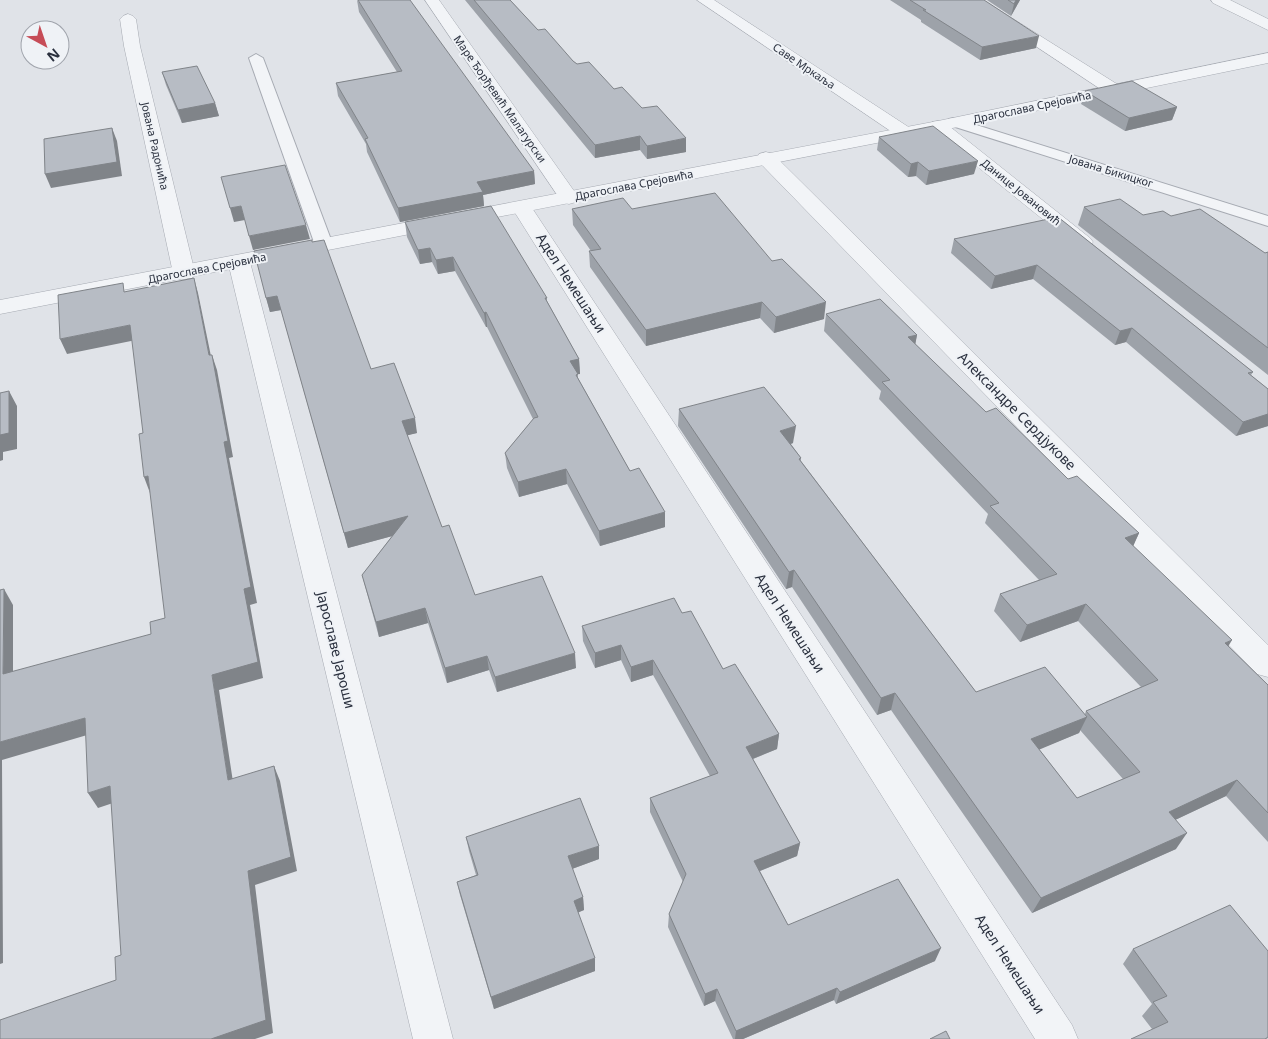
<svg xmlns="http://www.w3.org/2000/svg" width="1268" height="1039" font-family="'Noto Sans',sans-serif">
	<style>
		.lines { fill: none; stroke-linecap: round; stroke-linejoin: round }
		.service-casing { stroke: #a6aab2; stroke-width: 2 }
		.minor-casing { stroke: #a6aab2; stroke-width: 1 }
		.tertiary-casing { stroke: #a6aab2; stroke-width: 1 }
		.service { fill: #f2f4f7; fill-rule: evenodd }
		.minor { fill: #f2f4f7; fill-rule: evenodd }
		.tertiary { fill: #f2f4f7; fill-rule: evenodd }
		.wall { fill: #9da2a9; fill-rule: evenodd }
		.shaded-wall { fill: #808489 }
		.building { fill: #b7bcc4; stroke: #808489 }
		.labels { text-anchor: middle; stroke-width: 4; stroke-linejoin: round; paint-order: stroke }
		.far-street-label { font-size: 11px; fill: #2a303e; stroke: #eff2f6 }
		.street-label { font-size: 14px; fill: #2a303e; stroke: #eff2f6 }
	</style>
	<rect width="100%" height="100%" fill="#e0e3e8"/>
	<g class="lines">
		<defs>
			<g id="service">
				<polygon points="256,54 263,58 333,245 330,249 318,249 315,245 249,58"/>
				<polygon points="954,118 1268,216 1268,226 949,125 947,122 949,119"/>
			</g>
			<g id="minor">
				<polygon points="425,0 439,0 579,198 576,202 569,204 562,202"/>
				<polygon points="697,0 714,0 910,128 913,132 910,136 904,137 898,136"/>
				<polygon points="966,0 983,0 1120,86 1123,90 1120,94 1108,94"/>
				<polygon points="1211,0 1230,0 1268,19 1268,30 1213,3"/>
				<polygon points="128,14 133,16 136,19 140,46 195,273 192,278 184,279 176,278 173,273 124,46 120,19 123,16"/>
				<polygon points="938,121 944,122 1090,238 1093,242 1090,246 1083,248 1076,246 932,130 929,126 932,122"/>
				<polygon points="766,152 773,154 1268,645 1268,677 1257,674 759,162 757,158 759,154"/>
				<polygon points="522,202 529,204 532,208 1072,1025 1078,1039 1035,1039 512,208 515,204"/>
				<polygon points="239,256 247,257 250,262 453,1039 413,1039 228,262 231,257"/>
			</g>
			<polygon id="tertiary" points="1268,53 1268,63 938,131 0,314 0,300 938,121"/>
		</defs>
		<use href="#service" class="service-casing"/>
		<use href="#minor" class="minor-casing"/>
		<use href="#tertiary" class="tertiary-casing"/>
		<use href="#service" class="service"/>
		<use href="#minor" class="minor"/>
		<use href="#tertiary" class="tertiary"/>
	</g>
	<g class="wall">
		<polygon points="357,0 534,171 535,184 483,195 484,206 400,222 367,152 366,144 338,96 336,83 397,72 359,12"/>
		<polygon points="465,0 510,0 538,30 573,61 642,108 686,152 647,159 640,150 595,158"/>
		<polygon points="890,0 984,0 1036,48 980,60 921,22 921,20"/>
		<polygon points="987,0 1020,0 1011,16"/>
		<polygon points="162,72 215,103 219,116 182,123 166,85"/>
		<polygon points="1085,91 1177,107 1172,120 1125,131 1081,104"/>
		<polygon points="879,137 974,174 926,185 916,176 908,177 877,150"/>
		<polygon points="1084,207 1143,215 1265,253 1268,252 1268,375 1078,225"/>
		<polygon points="572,209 632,209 772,261 824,319 774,333 760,318 646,346 590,267 589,251 591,251 573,225"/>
		<polygon points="1058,217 1253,372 1251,375 1268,389 1268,426 1236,436 1126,342 1115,345 1033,279 991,289 951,253 954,239"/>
		<polygon points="405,222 547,298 547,301 579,359 580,374 578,374 578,378 630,471 665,527 600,546 567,484 519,497 507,468 505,453 533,419 487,327 486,327 455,271 438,274 432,262 420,264 407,237"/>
		<polygon points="254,251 371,369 417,433 407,435 442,527 475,595 576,668 497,692 489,670 447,683 428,623 379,637 362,575 392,536 348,548 281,310 270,312"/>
		<path d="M826 314 917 335 915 344 986 412 1068 479 1139 533 1133 546 1228 647 1268 685V842L1226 796 1175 820 1176 849 1032 913 891 710 877 715 792 587 786 589 678 426 679 409 793 443 791 444 801 458V461L976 692 1085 714 1086 711 1141 687 1078 621 1020 642 994 611 1000 594 1039 580 985 523 988 514 879 399 881 391 824 331ZM1080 730 1123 779 1077 798 1039 749 1079 733Z"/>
		<polygon points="682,613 723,669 779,734 777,749 753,759 800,843 797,856 760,871 788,925 935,961 836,1004 834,1000 743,1039 733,1039 715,1001 704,1006 668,927 669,914 683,882 650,812 650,798 710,776 653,675 631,682 621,660 595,668 583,641 582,626"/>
		<polygon points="466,837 599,859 572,869 583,897 584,910 578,912 595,971 494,1009 460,895 457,882 476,875 469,851"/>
		<polygon points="1133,949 1268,1039 1152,1029 1142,1016 1152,1004 1123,964"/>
	</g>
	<g class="shaded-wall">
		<polygon points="1016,0 1020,0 1011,16 1014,4"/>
		<polygon points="1039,36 1036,48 980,60 982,47"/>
		<polygon points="215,103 219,116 182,123 178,110"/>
		<polygon points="1177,107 1172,120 1125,131 1129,118"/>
		<polygon points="112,128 117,141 122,176 51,188 45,174"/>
		<polygon points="640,136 640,150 595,158 595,145"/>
		<polygon points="686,138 686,152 647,159 647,146"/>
		<polygon points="978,161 974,174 926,185 929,171"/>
		<polygon points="918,162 916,176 908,177 911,164"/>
		<polygon points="534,171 535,184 483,195 484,206 400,222 398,208 477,182"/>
		<polygon points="241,206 245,220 234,222 230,208"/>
		<polygon points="306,225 310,239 253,250 249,236"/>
		<polygon points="430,248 432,262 420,264 418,250"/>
		<polygon points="453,257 455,271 438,274 436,260"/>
		<polygon points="1037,265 1033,279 991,289 995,276"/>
		<polygon points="194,278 198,293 214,371 209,355"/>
		<polygon points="277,296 281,310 270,312 266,298"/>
		<polygon points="762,302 760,318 646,346 646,330"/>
		<polygon points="826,302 824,319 774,333 776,317"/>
		<polygon points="486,312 487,327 486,327 484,313"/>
		<polygon points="130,325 136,340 67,354 60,339"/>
		<polygon points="1132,328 1126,342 1115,345 1120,331"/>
		<polygon points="917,335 914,351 908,337"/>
		<polygon points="212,355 217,370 233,457 229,458 257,603 250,605 263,678 219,690 235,795 228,780 212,675 224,442"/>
		<polygon points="579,359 580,374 571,375 570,361"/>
		<polygon points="9,391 17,406 17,449 3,452 3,460 0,461 0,435"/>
		<polygon points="1268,414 1268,426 1236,436 1243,422"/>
		<polygon points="415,418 417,433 405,436 402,421"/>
		<polygon points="796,426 793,443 778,448 780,431"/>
		<polygon points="566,469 567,484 519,497 518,482"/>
		<polygon points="148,476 150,493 144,477"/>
		<polygon points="665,512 665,527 600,546 599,531"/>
		<polygon points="408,516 411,531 348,548 344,533"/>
		<polygon points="1139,533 1131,551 1125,538"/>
		<polygon points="794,570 792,587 786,589 789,572"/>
		<polygon points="4,589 13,605 13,690 3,674"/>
		<polygon points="1086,604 1078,621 1020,642 1027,625"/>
		<polygon points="425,608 428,623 379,637 376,622"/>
		<polygon points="1232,640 1222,657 1225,643"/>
		<polygon points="621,645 621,660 595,668 595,653"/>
		<polygon points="575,653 576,668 497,692 495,677"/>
		<polygon points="487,656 489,670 447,683 445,668"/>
		<polygon points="653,660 653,675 631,682 631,667"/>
		<polygon points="895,693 891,710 877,715 881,698"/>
		<polygon points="1087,717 1079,733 1024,756 1031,739"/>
		<polygon points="85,718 94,733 2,760 3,963 0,964 0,742"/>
		<polygon points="779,734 777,749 745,762 746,747"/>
		<polygon points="274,766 280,781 297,871 255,885 273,1033 255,1039 211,1039 248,871"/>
		<polygon points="1237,780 1226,796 1158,828 1169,812"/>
		<polygon points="110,786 119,801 98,808 88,793"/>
		<polygon points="1187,833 1176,849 1032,913 1041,898"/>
		<polygon points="800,843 797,856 752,874 754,861"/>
		<polygon points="599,846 599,859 569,870 568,856"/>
		<polygon points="583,897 584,910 575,914 574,901"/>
		<polygon points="941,948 935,961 836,1004 840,992"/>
		<polygon points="595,958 595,971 494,1009 491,997"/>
		<polygon points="837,988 834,1000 743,1039 735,1039 736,1031"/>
		<polygon points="717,989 715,1001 704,1006 705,994"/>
	</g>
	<g class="building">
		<polygon points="358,0 410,0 534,171 477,182 483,192 398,208 365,139 368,138 336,83 402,71"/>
		<polygon points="474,0 510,0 538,30 545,29 573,61 577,64 589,62 614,89 622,87 642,108 657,106 686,138 647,146 640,136 595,145"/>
		<polygon points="910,0 984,0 1039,36 982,47 923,10 926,10"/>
		<polygon points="1008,0 1016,0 1014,4"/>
		<polygon points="197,66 215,103 178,110 162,72"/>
		<polygon points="1132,81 1177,107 1129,118 1085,91"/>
		<polygon points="933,126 978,161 929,171 918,162 911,164 879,137"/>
		<polygon points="112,128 117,162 45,174 44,139"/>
		<polygon points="285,165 306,225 249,236 241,206 230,208 221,177"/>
		<polygon points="715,193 772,261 782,259 826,302 776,317 762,302 646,330 589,251 601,249 572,209 623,198 632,209"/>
		<polygon points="1120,199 1143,215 1163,211 1171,216 1200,209 1265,253 1268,252 1268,348 1084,207"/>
		<polygon points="491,206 547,298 545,298 579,359 570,361 578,374 576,375 630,471 639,468 665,512 599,531 566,469 518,482 505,453 534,418 538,417 486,312 484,313 453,257 436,260 430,248 418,250 405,222"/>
		<polygon points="1058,217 1253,372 1248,373 1268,389 1268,414 1243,422 1132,328 1120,331 1037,265 995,276 954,239"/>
		<polygon points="312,240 312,242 324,240 371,369 394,363 415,418 402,421 442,527 449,525 475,595 542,576 575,653 495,677 487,656 445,668 425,608 376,622 362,575 408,516 344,533 277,296 266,298 254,251"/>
		<polygon points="194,278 209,355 212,355 228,441 224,442 251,587 244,589 258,662 212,675 228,780 274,766 291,857 248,871 266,1020 211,1039 0,1039 0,1020 116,980 115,957 121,955 110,786 88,793 85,718 0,742 0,590 4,589 3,674 151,634 150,622 165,618 148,476 144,477 139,434 143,433 130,325 60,339 58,295 123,283 124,292"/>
		<polygon points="880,299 917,335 908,337 986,412 996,408 1068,479 1077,476 1139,533 1125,538 1232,640 1225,643 1268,685 1268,813 1237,780 1169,812 1187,833 1041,898 895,693 881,698 794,570 789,572 679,409 764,387 796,426 780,431 801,458 799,459 976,692 1045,667 1087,717 1031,739 1077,798 1140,772 1086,711 1158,680 1086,604 1027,625 1000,594 1057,574 990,506 999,503 882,382 890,380 826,314"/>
		<polygon points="9,391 9,433 0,435 0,393"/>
		<polygon points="674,598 682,613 691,611 723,669 735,664 779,734 746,747 800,843 754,861 788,925 898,879 941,948 840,992 837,988 736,1031 717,989 705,994 669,914 686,874 650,798 718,773 653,660 631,667 621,645 595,653 582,626"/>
		<polygon points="580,798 599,846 568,856 583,897 574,901 595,958 491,997 457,882 478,875 466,837"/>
		<polygon points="1230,905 1268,951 1268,1037 1265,1039 1131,1039 1168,1022 1153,1002 1167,996 1133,949"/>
		<polygon points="946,1031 950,1039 930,1039"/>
	</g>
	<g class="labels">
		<g class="far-street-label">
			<text transform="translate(804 66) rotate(34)" y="4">Саве Мркаља</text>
			<text transform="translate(500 99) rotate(55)" y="4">Маре Ђорђевић Малагурски</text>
			<text transform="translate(1032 107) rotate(-12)" y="4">Драгослава Срејовића</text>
			<text transform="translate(155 146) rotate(77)" y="4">Јована Радонића</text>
			<text transform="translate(1111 171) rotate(17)" y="4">Јована Бикицког</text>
			<text transform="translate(634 185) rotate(-11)" y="4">Драгослава Срејовића</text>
			<text transform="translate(1021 192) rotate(39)" y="4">Данице Јовановић</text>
			<text transform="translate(207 268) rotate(-11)" y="4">Драгослава Срејовића</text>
		</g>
		<g class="street-label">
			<text transform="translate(571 283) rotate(57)" y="5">Адел Немешањи</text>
			<text transform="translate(1017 411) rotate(45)" y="5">Александре Сердјукове</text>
			<text transform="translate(790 623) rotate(57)" y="5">Адел Немешањи</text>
			<text transform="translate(336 650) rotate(76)" y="5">Јарославе Јароши</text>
			<text transform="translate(1010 964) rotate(57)" y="5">Адел Немешањи</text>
		</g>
	</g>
	<g transform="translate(45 45) rotate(140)"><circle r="24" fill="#eff2f6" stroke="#a0a4ac"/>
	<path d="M0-4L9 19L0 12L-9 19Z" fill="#c64c57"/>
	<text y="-8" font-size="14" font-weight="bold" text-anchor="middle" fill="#2a303e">N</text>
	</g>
</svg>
